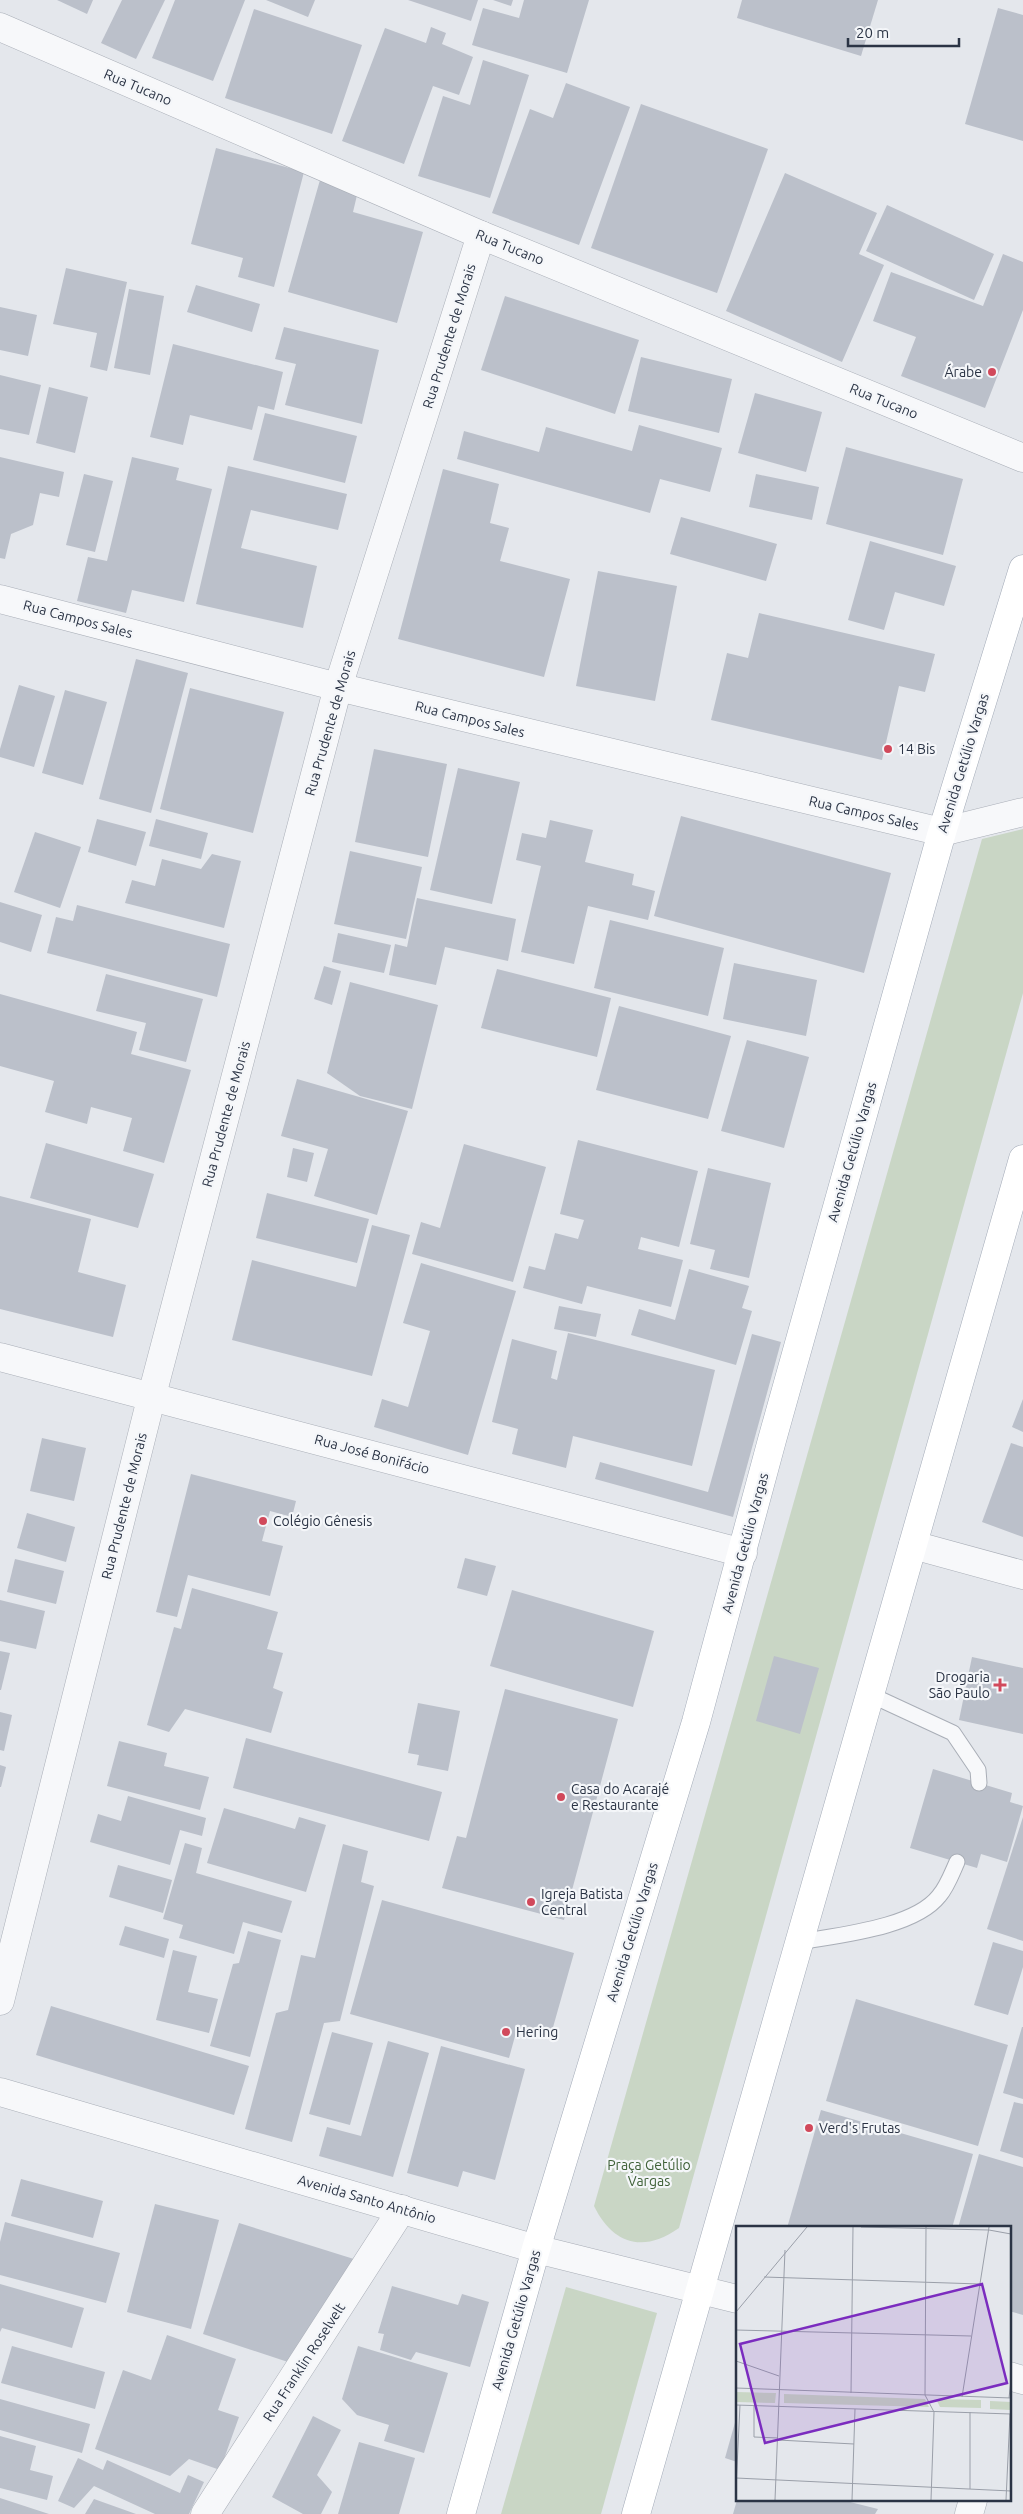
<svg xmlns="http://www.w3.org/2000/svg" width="1023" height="2514" font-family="Ubuntu,sans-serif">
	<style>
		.green { fill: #c9d6c5 }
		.building { fill: #bbc0ca }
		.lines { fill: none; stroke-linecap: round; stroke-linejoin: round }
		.service-casing { stroke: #a9aeb7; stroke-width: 17 }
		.minor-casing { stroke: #a9aeb7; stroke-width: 29 }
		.tertiary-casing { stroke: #a9aeb7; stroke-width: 29 }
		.primary-casing { stroke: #a3abb8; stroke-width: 29 }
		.service { stroke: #f7f8fa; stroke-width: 15 }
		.minor { stroke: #f7f8fa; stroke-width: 28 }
		.tertiary { stroke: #f7f8fa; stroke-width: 28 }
		.primary { stroke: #fff; stroke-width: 28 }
		.poi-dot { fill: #d1495b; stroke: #f4f6f9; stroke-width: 2 }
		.labels { text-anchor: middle; stroke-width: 4.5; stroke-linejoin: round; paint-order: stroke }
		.street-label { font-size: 14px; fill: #2b3445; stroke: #f4f6f9 }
		.poi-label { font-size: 14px; fill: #2b3445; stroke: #f4f6f9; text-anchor: start }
		.park-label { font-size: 14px; fill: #3f6138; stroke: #f4f6f9 }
		.inset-road { fill: none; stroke: #9a9fa9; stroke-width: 1 }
		.view { fill: #7b2cbf; fill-opacity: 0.15; stroke: #7b2cbf; stroke-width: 2.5 }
		.inset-edge { fill: none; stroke: #2b3445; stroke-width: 2.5 }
	</style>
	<rect width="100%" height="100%" fill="#e4e7ec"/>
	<g class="green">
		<path d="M1023 829V993L679 2228C644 2253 613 2245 594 2206L982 839Z"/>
		<polygon points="566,2287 657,2313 601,2514 501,2514"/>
	</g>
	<g class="building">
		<polygon points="57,0 93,0 87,14"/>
		<polygon points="122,0 165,0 136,59 101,43"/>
		<polygon points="175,0 245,0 213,81 152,58"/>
		<polygon points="266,0 315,0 308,17"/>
		<polygon points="408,0 478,0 471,21"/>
		<polygon points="493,0 513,0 511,6"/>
		<polygon points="524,0 589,0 567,73 472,45 483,8 519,18"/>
		<polygon points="742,0 878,0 861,56 737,18"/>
		<polygon points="998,8 1023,15 1023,141 965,124"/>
		<polygon points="254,9 362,45 332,134 225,98"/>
		<polygon points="431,27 446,33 442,44 473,57 459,95 433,86 404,164 342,141 385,28 426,43"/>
		<polygon points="483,60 529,75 490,198 418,176 443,96 470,105"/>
		<polygon points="566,83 630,107 579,245 492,213 530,109 553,118"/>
		<polygon points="641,104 768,149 717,293 591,248"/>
		<polygon points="216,148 304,172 274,287 238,277 243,258 191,244"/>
		<polygon points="785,173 877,213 859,254 884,265 842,362 726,311"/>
		<polygon points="320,180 358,191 353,212 423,232 397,323 288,292"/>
		<polygon points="887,205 994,254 974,300 866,251"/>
		<polygon points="1003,254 1023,262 1023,310 985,408 901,376 916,337 873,321 891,272 983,306"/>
		<polygon points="66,268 127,282 107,371 90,367 97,333 53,324"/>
		<polygon points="196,285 260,304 252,332 187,312"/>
		<polygon points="129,289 164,296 150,375 114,368"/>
		<polygon points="505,296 639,340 615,414 481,370"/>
		<polygon points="0,307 37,315 28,356 0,350"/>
		<polygon points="284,327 379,350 362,424 285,405 296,364 275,359"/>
		<polygon points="173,344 283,372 274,410 258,406 252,430 190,415 183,445 150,437"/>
		<polygon points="641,357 732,379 719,433 628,411"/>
		<polygon points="0,375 41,385 29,435 0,429"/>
		<polygon points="49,387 88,397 75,453 36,443"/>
		<polygon points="755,393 822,412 806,472 738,453"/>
		<polygon points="265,413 357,436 345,483 253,460"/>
		<polygon points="639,425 722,448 710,492 660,479 650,513 457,459 464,431 539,452 546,427 632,451"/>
		<polygon points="846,447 963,479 943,555 826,524"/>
		<polygon points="0,457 64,472 59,497 40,493 33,525 11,534 5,559 0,558"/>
		<polygon points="132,457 179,468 176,480 212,489 184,602 132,590 126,613 77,601 88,557 107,561"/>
		<polygon points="228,466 347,494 338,530 251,510 241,548 317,566 303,628 196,604"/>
		<polygon points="443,469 499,484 490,523 509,528 500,561 570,579 544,677 398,639"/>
		<polygon points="84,474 113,481 95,552 66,545"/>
		<polygon points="756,474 819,487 812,520 749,507"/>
		<polygon points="681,517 777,544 766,581 670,554"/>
		<polygon points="870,541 956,566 944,606 895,592 884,630 848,620"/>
		<polygon points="598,571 677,586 655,701 576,686"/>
		<polygon points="759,613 935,654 925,692 899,686 882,760 711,720 727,653 748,658"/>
		<polygon points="136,659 188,673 151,813 99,799"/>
		<polygon points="19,685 55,696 34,767 0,757 0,749"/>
		<polygon points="190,688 284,712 253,833 160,809"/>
		<polygon points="65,690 107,702 83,785 42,773"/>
		<polygon points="374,749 447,764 428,857 355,842"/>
		<polygon points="458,768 520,782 492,904 430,890"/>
		<polygon points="681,816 891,873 864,973 654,916"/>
		<polygon points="97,819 146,832 136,866 88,852"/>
		<polygon points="156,819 208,833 201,859 149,846"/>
		<polygon points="550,820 593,830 585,862 634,874 632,885 655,891 648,920 588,906 574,964 521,952 541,866 516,860 522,833 546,838"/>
		<polygon points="35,832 81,847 60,908 14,892"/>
		<polygon points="350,851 422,867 406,939 334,924"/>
		<polygon points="212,854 241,861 224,928 125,903 132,880 155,886 162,859 201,869"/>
		<polygon points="417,898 516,919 508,961 445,947 436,985 389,975 395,944 407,947"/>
		<polygon points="0,902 42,915 31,952 0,942"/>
		<polygon points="77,905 230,944 217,997 47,953 56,917 73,921"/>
		<polygon points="610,920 724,948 708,1016 594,988"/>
		<polygon points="338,933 391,945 384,973 332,962"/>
		<polygon points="734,963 817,980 806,1036 723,1019"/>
		<polygon points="324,966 341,971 332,1005 314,999"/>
		<polygon points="497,969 611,998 597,1057 481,1028"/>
		<polygon points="106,974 203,999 186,1062 139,1050 146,1023 96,1011"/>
		<polygon points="350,982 438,1005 412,1109 360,1096 327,1073"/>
		<polygon points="0,994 137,1032 131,1054 191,1070 164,1163 123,1151 132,1118 91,1107 87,1124 45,1112 54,1081 0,1066"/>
		<polygon points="619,1006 731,1036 708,1119 596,1090"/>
		<polygon points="747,1040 809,1057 784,1148 721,1131"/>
		<polygon points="297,1079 408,1111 377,1215 314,1196 328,1149 281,1136"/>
		<polygon points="578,1140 698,1171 679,1247 641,1237 638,1249 683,1260 671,1307 587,1286 582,1304 523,1288 529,1266 545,1270 555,1233 578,1239 584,1220 560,1214"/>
		<polygon points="46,1143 154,1174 138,1228 30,1198"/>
		<polygon points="464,1144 546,1167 513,1282 412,1254 421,1222 440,1228"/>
		<polygon points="293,1148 314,1153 307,1182 287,1177"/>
		<polygon points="708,1168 771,1183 749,1278 710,1269 715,1250 690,1244"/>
		<polygon points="267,1193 369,1219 357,1263 256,1238"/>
		<polygon points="0,1196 91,1219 78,1272 126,1285 113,1337 0,1309"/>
		<polygon points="372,1225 410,1235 372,1376 232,1340 252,1260 356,1287"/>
		<polygon points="421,1263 516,1291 468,1455 374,1427 382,1399 408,1407 430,1331 403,1323"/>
		<polygon points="689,1269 749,1286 742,1308 752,1311 736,1365 631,1335 639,1309 675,1320"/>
		<polygon points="559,1306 601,1314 596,1337 554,1329"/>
		<polygon points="568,1333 715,1370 692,1466 573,1436 566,1468 512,1454 518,1429 492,1422 512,1339 557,1351 551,1378 557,1380"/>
		<polygon points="752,1334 781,1342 733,1517 595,1479 600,1462 708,1492"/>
		<polygon points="1023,1399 1023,1432 1012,1427"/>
		<polygon points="42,1438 86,1448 74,1501 30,1491"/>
		<polygon points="1011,1443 1023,1447 1023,1537 982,1522"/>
		<polygon points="191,1474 296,1501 292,1517 270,1511 262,1541 283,1546 270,1596 188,1575 177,1617 156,1612"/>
		<polygon points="27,1513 75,1527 66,1562 17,1548"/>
		<polygon points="465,1558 496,1566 487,1596 457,1588"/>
		<polygon points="15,1559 64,1571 56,1604 7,1592"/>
		<polygon points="192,1588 278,1612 267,1649 283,1653 273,1688 283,1692 271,1733 185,1709 169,1732 147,1725 174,1627 181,1629"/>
		<polygon points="512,1590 654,1631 633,1707 490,1666"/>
		<polygon points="0,1600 45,1611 36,1649 0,1641"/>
		<polygon points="0,1651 10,1653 1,1690 0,1690"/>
		<polygon points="774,1656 819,1668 800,1734 756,1721"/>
		<polygon points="972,1657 1023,1668 1023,1734 959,1720"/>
		<polygon points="505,1689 618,1719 564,1920 442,1888 457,1836 466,1838"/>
		<polygon points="418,1703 460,1711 448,1771 417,1765 419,1755 408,1753"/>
		<polygon points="0,1712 12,1715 4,1751 0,1750"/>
		<polygon points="246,1738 442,1792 429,1841 233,1788"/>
		<polygon points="119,1741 167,1753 164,1766 209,1777 200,1810 107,1786"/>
		<polygon points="0,1765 6,1767 1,1787 0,1787"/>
		<polygon points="933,1769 1012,1793 1010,1802 1023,1806 1007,1862 981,1854 977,1868 910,1848"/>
		<polygon points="128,1796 206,1818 202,1836 180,1830 170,1865 90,1842 98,1814 121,1821"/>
		<polygon points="224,1808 295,1829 299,1817 326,1825 306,1892 207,1863"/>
		<polygon points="1023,1817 1023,1941 987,1929"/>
		<polygon points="185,1843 202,1848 196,1873 292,1901 282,1933 243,1922 234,1954 179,1938 183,1925 163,1919"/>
		<polygon points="343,1844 368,1851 361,1882 374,1886 340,2021 324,2023 292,2142 245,2129 276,2013 288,2010 301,1955 315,1958"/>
		<polygon points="118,1865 172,1880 163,1913 109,1897"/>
		<polygon points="382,1900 574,1953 550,2038 517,2029 509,2058 350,2014"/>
		<polygon points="125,1926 169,1939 164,1958 119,1945"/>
		<polygon points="248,1931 281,1940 250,2057 210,2046 233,1964 239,1963"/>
		<polygon points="993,1942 1023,1951 1023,1967 1008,2015 974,2005"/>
		<polygon points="173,1950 197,1956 188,1992 218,1999 209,2033 156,2020"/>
		<polygon points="856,1999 1008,2045 978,2146 826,2101"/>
		<polygon points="51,2006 249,2066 234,2115 36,2055"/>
		<polygon points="1022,2027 1023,2027 1023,2099 1003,2093"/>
		<polygon points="332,2032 373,2043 350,2125 309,2114"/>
		<polygon points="388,2041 429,2053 393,2177 319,2156 327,2127 361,2136"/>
		<polygon points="441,2046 525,2069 495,2180 463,2171 458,2187 407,2173"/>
		<polygon points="1014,2102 1023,2104 1023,2158 1000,2151"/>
		<polygon points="821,2110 973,2154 952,2228 787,2228"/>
		<polygon points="979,2154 1023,2167 1023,2315 1009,2311 1009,2228 958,2228"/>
		<polygon points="21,2179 103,2201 93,2238 11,2216"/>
		<polygon points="155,2204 219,2220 191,2329 127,2312"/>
		<polygon points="5,2222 120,2253 106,2303 0,2275 0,2242"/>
		<polygon points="239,2223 357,2260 291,2363 203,2334"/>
		<polygon points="0,2284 84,2308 72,2348 2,2328 0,2332"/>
		<polygon points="392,2286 458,2305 462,2294 489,2302 470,2367 416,2352 411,2360 380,2350 384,2334 378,2333"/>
		<polygon points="167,2335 236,2359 218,2410 239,2417 220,2470 189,2459 170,2476 95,2449 123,2370 151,2380"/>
		<polygon points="12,2346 105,2372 95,2409 1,2383"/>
		<polygon points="358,2346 448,2373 424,2453 384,2441 389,2425 357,2415 342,2399"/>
		<polygon points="0,2399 90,2424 82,2453 0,2430"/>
		<polygon points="313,2416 341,2430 317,2475 332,2492 321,2514 303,2514 272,2497"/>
		<polygon points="736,2419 737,2419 737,2462 725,2458"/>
		<polygon points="0,2436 36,2446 30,2470 53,2476 47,2500 0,2488"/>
		<polygon points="359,2442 415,2458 399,2514 338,2514"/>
		<polygon points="78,2458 103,2470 107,2460 180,2493 188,2475 204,2482 189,2514 155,2514 94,2486 74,2508 58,2501"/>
		<polygon points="0,2498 49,2514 0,2514"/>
		<polygon points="94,2499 136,2514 85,2514"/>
		<polygon points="737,2500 842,2500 878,2509 875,2514 733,2514"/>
	</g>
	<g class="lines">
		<defs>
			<g id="service">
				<polyline points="871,1695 953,1733 978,1770 979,1783"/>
				<path d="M800 1942C838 1935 914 1928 939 1896 947 1887 952 1873 957 1862"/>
			</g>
			<g id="minor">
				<polyline points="0,27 481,235 1023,458"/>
				<polyline points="0,599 338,687 942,832"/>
				<polyline points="0,1357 743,1553"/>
				<polyline points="913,1545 1023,1575"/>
				<polyline points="0,2001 152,1395 338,687 481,235"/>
				<polyline points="0,2092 536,2249 737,2299"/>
				<polyline points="1009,2376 1023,2380"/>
				<polyline points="205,2514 402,2209"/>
				<polyline points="969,2514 973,2500"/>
			</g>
			<polyline id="tertiary" points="942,832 1023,812"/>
			<g id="primary">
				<polyline points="461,2514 536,2249 696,1722 772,1440 942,832 1023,569"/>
				<polyline points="636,2514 1023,1159"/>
			</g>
		</defs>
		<use href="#service" class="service-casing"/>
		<use href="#minor" class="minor-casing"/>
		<use href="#tertiary" class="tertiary-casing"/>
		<use href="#primary" class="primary-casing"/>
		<use href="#service" class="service"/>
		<use href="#minor" class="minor"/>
		<use href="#tertiary" class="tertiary"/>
		<use href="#primary" class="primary"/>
	</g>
	<g class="poi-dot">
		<circle cx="992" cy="372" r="5"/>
		<circle cx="888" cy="749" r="5"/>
		<circle cx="263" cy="1521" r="5"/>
		<path d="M997.5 1677.5h5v5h5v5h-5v5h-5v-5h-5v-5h5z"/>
		<circle cx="561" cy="1797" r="5"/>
		<circle cx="531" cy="1902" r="5"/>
		<circle cx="506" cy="2032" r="5"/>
		<circle cx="809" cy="2128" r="5"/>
	</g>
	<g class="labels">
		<g class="street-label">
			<text transform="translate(138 87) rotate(23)" y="5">Rua Tucano</text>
			<text transform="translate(510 247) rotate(22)" y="5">Rua Tucano</text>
			<text transform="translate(449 336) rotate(-73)" y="5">Rua Prudente de Morais</text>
			<text transform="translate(884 401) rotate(22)" y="5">Rua Tucano</text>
			<text transform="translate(78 619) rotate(15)" y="5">Rua Campos Sales</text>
			<text transform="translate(470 719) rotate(14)" y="5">Rua Campos Sales</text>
			<text transform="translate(330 723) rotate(-74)" y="5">Rua Prudente de Morais</text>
			<text transform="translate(963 763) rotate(-73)" y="5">Avenida Getúlio Vargas</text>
			<text transform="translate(864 813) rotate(13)" y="5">Rua Campos Sales</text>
			<text transform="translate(226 1114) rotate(-75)" y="5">Rua Prudente de Morais</text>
			<text transform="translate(852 1152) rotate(-74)" y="5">Avenida Getúlio Vargas</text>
			<text transform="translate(372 1454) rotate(15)" y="5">Rua José Bonifácio</text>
			<text transform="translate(124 1506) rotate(-76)" y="5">Rua Prudente de Morais</text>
			<text transform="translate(745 1543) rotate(-75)" y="5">Avenida Getúlio Vargas</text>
			<text transform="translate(632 1932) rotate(-73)" y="5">Avenida Getúlio Vargas</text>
			<text transform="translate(367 2199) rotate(16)" y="5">Avenida Santo Antônio</text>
			<text transform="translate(516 2320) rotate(-74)" y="5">Avenida Getúlio Vargas</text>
			<text transform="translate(304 2362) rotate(-57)" y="5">Rua Franklin Roselvelt</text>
		</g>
		<g class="poi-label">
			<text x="982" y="377" text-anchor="end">Árabe</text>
			<text x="898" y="754">14 Bis</text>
			<text x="273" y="1526">Colégio Gênesis</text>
			<text x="990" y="1682" text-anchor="end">Drogaria<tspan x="990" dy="16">São Paulo</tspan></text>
			<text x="571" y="1794">Casa do Acarajé<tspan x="571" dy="16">e Restaurante</tspan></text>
			<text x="541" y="1899">Igreja Batista<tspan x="541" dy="16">Central</tspan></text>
			<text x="516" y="2037">Hering</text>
			<text x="819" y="2133">Verd's Frutas</text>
		</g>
		<g class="park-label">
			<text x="649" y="2170">Praça Getúlio<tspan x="649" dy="16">Vargas</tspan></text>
		</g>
	</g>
	<g transform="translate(736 2226)">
		<rect width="275" height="275" fill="#e4e7ec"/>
		<path d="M0 166 40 167 39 177 0 176ZM48 168 189 173 193 181 48 177ZM200 173 245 174V182L204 181ZM254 175 275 176V184L254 183Z" fill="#c9d6c5"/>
		<path class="inset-road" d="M125 1 253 4 275 8M190 1 189 169 198 186 195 274M28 51 244 58M0 86 71 1M0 104 235 110M0 135 43 150M0 162 275 172M115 167 117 1M226 171 253 1M273 172 275 154M0 179 275 188M18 180V211L42 212M42 214 118 218M0 252 275 265M0 262 4 179M234 263V186M39 274 49 24M116 274 119 183M270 274 274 188"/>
		<path class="view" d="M246 58 271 157 29 217 4 118Z"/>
		<rect width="275" height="275" class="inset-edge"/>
	</g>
	<path d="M848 38v8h111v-8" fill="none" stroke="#2b3445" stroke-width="2.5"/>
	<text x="856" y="38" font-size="15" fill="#2b3445" stroke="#f4f6f9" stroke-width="4" paint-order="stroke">20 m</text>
</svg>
